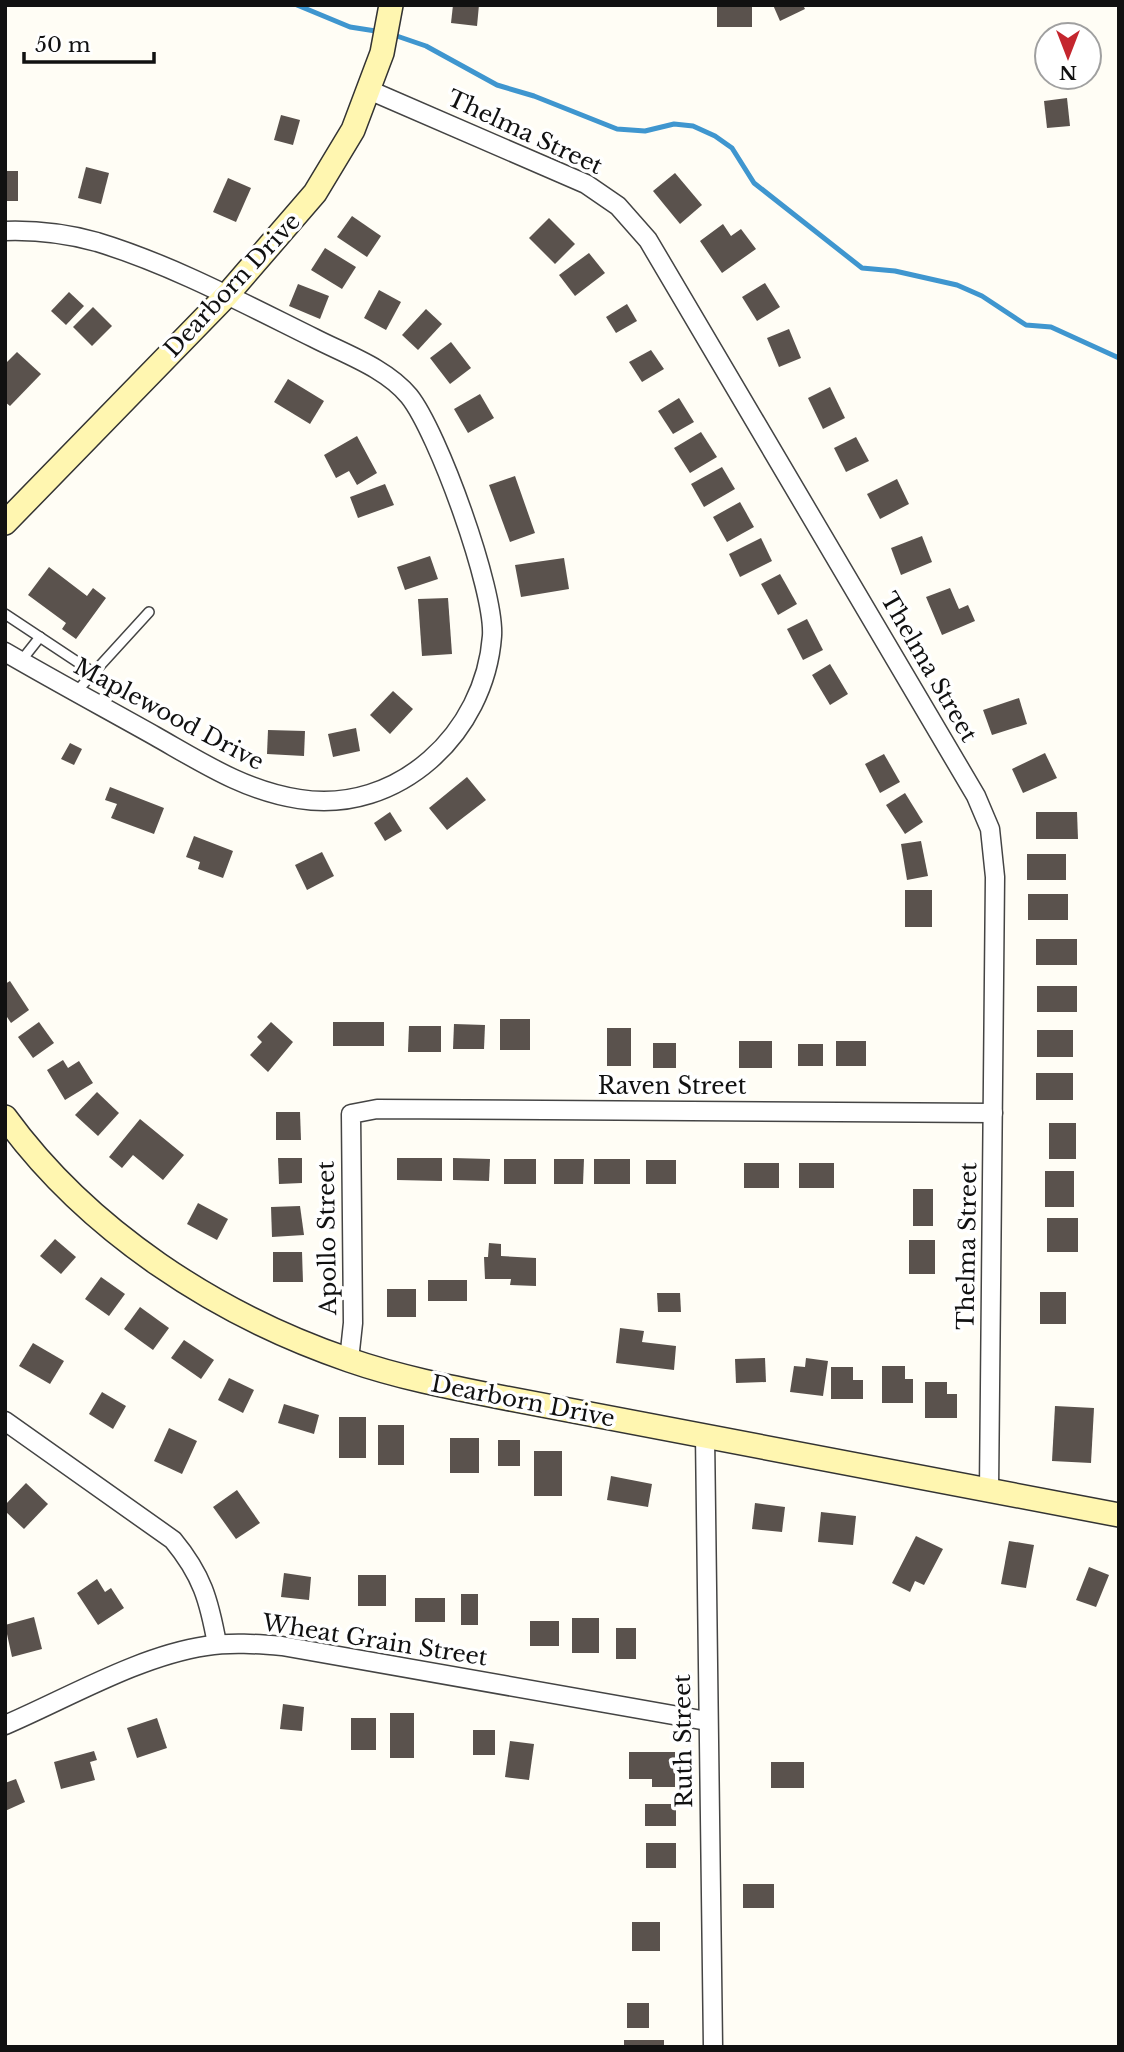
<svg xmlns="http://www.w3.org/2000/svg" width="1124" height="2052" font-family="'Libre Baskerville',serif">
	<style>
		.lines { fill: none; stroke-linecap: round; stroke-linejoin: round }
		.stream { stroke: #3f96cf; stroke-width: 5 }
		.building { fill: #5a524d }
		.lane-casing { stroke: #444; stroke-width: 12 }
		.street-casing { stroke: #444; stroke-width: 21 }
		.secondary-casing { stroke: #333; stroke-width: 26 }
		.lane { stroke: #fff; stroke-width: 9 }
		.street { stroke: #fff; stroke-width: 18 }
		.secondary { stroke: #fff6b0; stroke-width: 23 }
		.labels { text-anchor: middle; stroke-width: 7; stroke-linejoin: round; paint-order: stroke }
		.street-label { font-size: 23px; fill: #111; stroke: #fff }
	</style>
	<rect width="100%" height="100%" fill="#fffdf5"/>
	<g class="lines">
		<g class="stream">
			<polyline points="297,5 350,27 382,32"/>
			<polyline points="391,34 426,46 497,85 534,96 617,129 645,131 674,124 693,126 715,136 732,148 754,183 862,268 895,271 957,285 982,296 1026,325 1051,327 1119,358"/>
		</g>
	</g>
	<g class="building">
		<polygon points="453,5 479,5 477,26 451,23"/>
		<rect x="717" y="5" width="35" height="22"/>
		<polygon points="773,5 803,5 805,9 780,21"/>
		<polygon points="1067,98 1070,126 1047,128 1044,101"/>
		<polygon points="281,115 300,120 293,145 274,140"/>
		<polygon points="86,167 109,173 101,204 78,198"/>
		<rect x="5" y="171" width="13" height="30"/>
		<polygon points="675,173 702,205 680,224 653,191"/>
		<polygon points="228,178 251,188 236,222 213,212"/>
		<polygon points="352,216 381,236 367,257 337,237"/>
		<polygon points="549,218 575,244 555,264 529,238"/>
		<polygon points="723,224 731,236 741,229 756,249 722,273 700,241"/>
		<polygon points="325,248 356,267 342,289 311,270"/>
		<polygon points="589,253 605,273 575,296 559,275"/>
		<polygon points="765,283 780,307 757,321 742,297"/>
		<polygon points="298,284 329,296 320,319 289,306"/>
		<polygon points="379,290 401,302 386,330 364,318"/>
		<polygon points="69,292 84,306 66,325 51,311"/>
		<polygon points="627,304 637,321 616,333 606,317"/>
		<polygon points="93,307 112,326 92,346 73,327"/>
		<polygon points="426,309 442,324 418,350 402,335"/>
		<polygon points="789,329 801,358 779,367 767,338"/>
		<polygon points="451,342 471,368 450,384 430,358"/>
		<polygon points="651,350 664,369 642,382 629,362"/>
		<polygon points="17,352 41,374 10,406 5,402 5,364"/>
		<polygon points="288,379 324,401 310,424 274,402"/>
		<polygon points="830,387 845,418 823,429 808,398"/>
		<polygon points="480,394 494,418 468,433 454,409"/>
		<polygon points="679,398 694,422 673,434 658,411"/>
		<polygon points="701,432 717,457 690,473 674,448"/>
		<polygon points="357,436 377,473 357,485 349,471 336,478 324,455"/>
		<polygon points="856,437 869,461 846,472 834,448"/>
		<polygon points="722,467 735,489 704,507 691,484"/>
		<polygon points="515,476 535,533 510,542 489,485"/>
		<polygon points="897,479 909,504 880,519 867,494"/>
		<polygon points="385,484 394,505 358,518 350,497"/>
		<polygon points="740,502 754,527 727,542 713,517"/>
		<polygon points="922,536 932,562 901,575 891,548"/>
		<polygon points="761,538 772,561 740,577 729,554"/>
		<polygon points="430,556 438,579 405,590 397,567"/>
		<polygon points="564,558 569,589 521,597 515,565"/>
		<polygon points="49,567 87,596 93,588 106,598 76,639 62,629 66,623 28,595"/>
		<polygon points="780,574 797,604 778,615 761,584"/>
		<polygon points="950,588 959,609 968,605 975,621 942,635 926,597"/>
		<polygon points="448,598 452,654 422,656 418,599"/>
		<polygon points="807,619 823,650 803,660 787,629"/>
		<polygon points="830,664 848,694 830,705 812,675"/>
		<polygon points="393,691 413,709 390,734 370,715"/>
		<polygon points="1019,698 1027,724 992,735 983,710"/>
		<polygon points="356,728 360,751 333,757 328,734"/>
		<polygon points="268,730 305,731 304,756 267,754"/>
		<polygon points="70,743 82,749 74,765 61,759"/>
		<polygon points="1045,753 1057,778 1023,793 1012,769"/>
		<polygon points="884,754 900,782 880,793 865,764"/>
		<polygon points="467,777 486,800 447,830 429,808"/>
		<polygon points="110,787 164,808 154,834 111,818 117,804 105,800"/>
		<polygon points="905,793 923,822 905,834 886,805"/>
		<polygon points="390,812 402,831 385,841 374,823"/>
		<polygon points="1036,812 1077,812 1078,839 1036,839"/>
		<polygon points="194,836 233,851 223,878 198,869 200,862 186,857"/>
		<polygon points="921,841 928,876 907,880 901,844"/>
		<polygon points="322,852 334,876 307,890 295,865"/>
		<rect x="1027" y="854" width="39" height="26"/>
		<rect x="905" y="890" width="27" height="37"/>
		<rect x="1028" y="894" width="40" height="26"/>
		<rect x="1036" y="939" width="41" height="26"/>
		<polygon points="10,981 29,1010 11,1023 5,1014 5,984"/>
		<rect x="1037" y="986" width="40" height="26"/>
		<rect x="500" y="1019" width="30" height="31"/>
		<polygon points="39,1022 54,1043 33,1058 18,1037"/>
		<polygon points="271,1022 293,1042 268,1072 250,1055 262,1042 257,1037"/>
		<rect x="333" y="1022" width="51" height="24"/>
		<polygon points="454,1024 485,1025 484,1049 453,1049"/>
		<polygon points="409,1026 441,1026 441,1052 408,1052"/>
		<rect x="607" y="1028" width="24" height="38"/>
		<rect x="1037" y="1030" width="36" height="27"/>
		<rect x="739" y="1041" width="33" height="27"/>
		<rect x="836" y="1041" width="30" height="25"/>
		<rect x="653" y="1043" width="23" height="25"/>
		<rect x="798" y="1044" width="25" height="22"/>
		<polygon points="63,1060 68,1068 79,1061 93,1083 65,1100 47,1070"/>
		<rect x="1036" y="1073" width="37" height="27"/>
		<polygon points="97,1092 119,1113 98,1136 75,1115"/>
		<polygon points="276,1112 300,1112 301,1140 276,1140"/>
		<polygon points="140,1119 184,1155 163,1180 133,1155 122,1168 109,1157"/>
		<rect x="1049" y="1123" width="27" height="36"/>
		<polygon points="278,1158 302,1158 302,1183 279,1184"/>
		<polygon points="397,1158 442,1158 442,1181 397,1180"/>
		<polygon points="453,1158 490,1159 489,1181 453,1180"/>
		<rect x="504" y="1159" width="32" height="25"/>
		<polygon points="554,1159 584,1159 583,1184 554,1184"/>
		<rect x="594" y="1159" width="36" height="25"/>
		<rect x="646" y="1160" width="30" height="24"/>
		<rect x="744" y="1163" width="35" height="25"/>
		<rect x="799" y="1163" width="35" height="25"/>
		<rect x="1045" y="1171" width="29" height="36"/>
		<rect x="913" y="1189" width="20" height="37"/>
		<polygon points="198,1203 228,1219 217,1240 187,1224"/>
		<polygon points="300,1206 304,1235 272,1237 271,1207"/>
		<rect x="1047" y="1218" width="31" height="34"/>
		<polygon points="55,1239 76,1257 61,1274 40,1256"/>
		<rect x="909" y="1240" width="26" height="34"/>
		<polygon points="489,1243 501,1244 501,1256 536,1258 536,1286 510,1285 511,1279 485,1279 484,1257 488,1257"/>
		<polygon points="273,1252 302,1252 303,1282 273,1282"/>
		<polygon points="101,1277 125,1294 109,1316 85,1299"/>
		<rect x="428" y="1280" width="39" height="21"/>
		<rect x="387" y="1289" width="29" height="28"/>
		<rect x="1040" y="1292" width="26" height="32"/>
		<polygon points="657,1293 680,1293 681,1312 658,1312"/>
		<polygon points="140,1307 169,1328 153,1350 124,1329"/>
		<polygon points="620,1328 644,1331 642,1342 676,1346 674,1370 616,1363"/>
		<polygon points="184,1340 214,1360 201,1379 171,1358"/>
		<polygon points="33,1343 64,1361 50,1384 19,1366"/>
		<polygon points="765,1358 766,1382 736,1383 735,1359"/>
		<polygon points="806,1358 828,1361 823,1396 790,1392 794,1366 805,1367"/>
		<polygon points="882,1366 905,1366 905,1379 913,1379 913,1403 882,1403"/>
		<polygon points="831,1367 853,1367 853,1380 863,1380 863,1399 831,1399"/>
		<polygon points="229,1378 254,1390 243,1413 218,1400"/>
		<polygon points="925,1382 947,1382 947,1394 957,1394 957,1418 925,1418"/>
		<polygon points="102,1392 126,1406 113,1429 89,1414"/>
		<polygon points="284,1404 319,1415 314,1434 278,1423"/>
		<polygon points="1055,1406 1094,1408 1091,1463 1052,1461"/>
		<rect x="339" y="1417" width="27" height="41"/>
		<rect x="378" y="1425" width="26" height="40"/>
		<polygon points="169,1428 197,1441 182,1474 154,1461"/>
		<rect x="450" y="1438" width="29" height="35"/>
		<rect x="498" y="1440" width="22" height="26"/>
		<rect x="534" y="1451" width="28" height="45"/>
		<polygon points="611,1476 652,1484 648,1507 607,1500"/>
		<polygon points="26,1483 48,1504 24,1529 5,1511 5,1505"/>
		<polygon points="237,1490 260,1523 236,1539 213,1507"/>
		<polygon points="755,1503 785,1507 782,1532 752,1529"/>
		<polygon points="821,1512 856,1516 853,1545 818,1542"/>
		<polygon points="916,1536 943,1549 924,1585 915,1581 910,1592 892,1583"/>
		<polygon points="1009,1541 1034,1545 1026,1588 1001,1584"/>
		<polygon points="1089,1567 1109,1575 1096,1607 1076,1600"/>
		<polygon points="284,1573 311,1577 309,1600 281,1597"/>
		<rect x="358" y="1575" width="28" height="31"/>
		<polygon points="97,1579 105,1592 111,1588 124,1608 98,1625 77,1593"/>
		<rect x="461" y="1594" width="17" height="31"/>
		<rect x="415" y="1598" width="30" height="24"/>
		<polygon points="34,1617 42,1649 12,1657 5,1625"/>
		<rect x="572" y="1618" width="27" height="35"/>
		<rect x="530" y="1621" width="29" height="25"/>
		<rect x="616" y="1628" width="20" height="31"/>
		<polygon points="283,1704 304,1707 302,1731 280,1729"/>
		<rect x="390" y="1713" width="24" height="45"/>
		<polygon points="157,1718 167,1748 137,1758 127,1728"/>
		<rect x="351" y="1718" width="25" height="32"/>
		<rect x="473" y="1730" width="22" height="25"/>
		<polygon points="510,1741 534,1744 529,1780 505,1777"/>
		<polygon points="94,1751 97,1760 90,1762 95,1780 61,1789 54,1762"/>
		<polygon points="629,1752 675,1752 675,1787 652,1787 652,1779 629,1779"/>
		<rect x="771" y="1762" width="33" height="26"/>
		<polygon points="16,1779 25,1802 5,1811 5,1783"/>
		<rect x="645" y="1804" width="31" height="22"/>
		<rect x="646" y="1843" width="30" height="25"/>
		<rect x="743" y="1884" width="31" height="24"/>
		<rect x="632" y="1922" width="28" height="29"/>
		<rect x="627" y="2003" width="22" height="25"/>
		<rect x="624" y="2040" width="40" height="7"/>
	</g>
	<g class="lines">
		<defs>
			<g id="lane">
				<polyline points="5,614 94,673"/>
				<polyline points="21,661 40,637"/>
				<polyline points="76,692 149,612"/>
			</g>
			<g id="street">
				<polyline points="369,90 586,184 618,206 648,240 976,796 990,829 995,877 989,1490"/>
				<path d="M5 231C35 230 68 234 97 242 170 264 245 304 314 338 345 354 386 368 409 396 438 432 495 590 492 636 485 733 398 815 299 799 245 791 201 762 155 736 105 708 55 681 5 652"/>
				<polyline points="349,1360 353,1323 351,1114 377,1109 993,1113"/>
				<path d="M5 1421 173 1540C202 1575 209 1600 217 1644"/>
				<polyline points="705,1435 713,2047"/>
				<path d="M5 1725C68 1698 139 1656 206 1646 231 1642 257 1644 282 1646L707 1721"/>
			</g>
			<g id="secondary">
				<polyline points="5,523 227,295 315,193 353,130 382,53 391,5"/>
				<path d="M5 1117C88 1231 217 1315 349 1360 398 1377 449 1387 500 1397L1119 1515"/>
			</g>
		</defs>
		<use href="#lane" class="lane-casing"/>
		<use href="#street" class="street-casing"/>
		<use href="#secondary" class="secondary-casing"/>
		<use href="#lane" class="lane"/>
		<use href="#street" class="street"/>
		<use href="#secondary" class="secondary"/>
	</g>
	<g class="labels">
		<g class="street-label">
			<text transform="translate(525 132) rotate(25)" y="8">Thelma Street</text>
			<text transform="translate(232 285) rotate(-47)" y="8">Dearborn Drive</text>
			<text transform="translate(929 667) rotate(60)" y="8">Thelma Street</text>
			<text transform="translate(169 714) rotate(28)" y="8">Maplewood Drive</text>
			<text x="672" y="1094">Raven Street</text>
			<text transform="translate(327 1238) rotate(-91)" y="8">Apollo Street</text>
			<text transform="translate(967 1246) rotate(-89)" y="8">Thelma Street</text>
			<text transform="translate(523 1401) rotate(11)" y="8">Dearborn Drive</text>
			<text transform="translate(375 1640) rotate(9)" y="8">Wheat Grain Street</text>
			<text transform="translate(683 1741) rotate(-91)" y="8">Ruth Street</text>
		</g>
	</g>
	<rect width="1124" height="2052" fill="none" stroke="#111111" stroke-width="14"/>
	<g transform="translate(1068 56) rotate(180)"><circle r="33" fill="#ffffff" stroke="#a0a0a0" stroke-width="2"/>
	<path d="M0-5L12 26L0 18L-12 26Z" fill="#c4262e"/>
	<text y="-10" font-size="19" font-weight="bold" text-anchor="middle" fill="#111111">N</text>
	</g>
	<path d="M24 52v10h130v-10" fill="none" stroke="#111111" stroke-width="3.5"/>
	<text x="35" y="52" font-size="21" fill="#111111" stroke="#ffffff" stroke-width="5" paint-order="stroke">50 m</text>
</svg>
